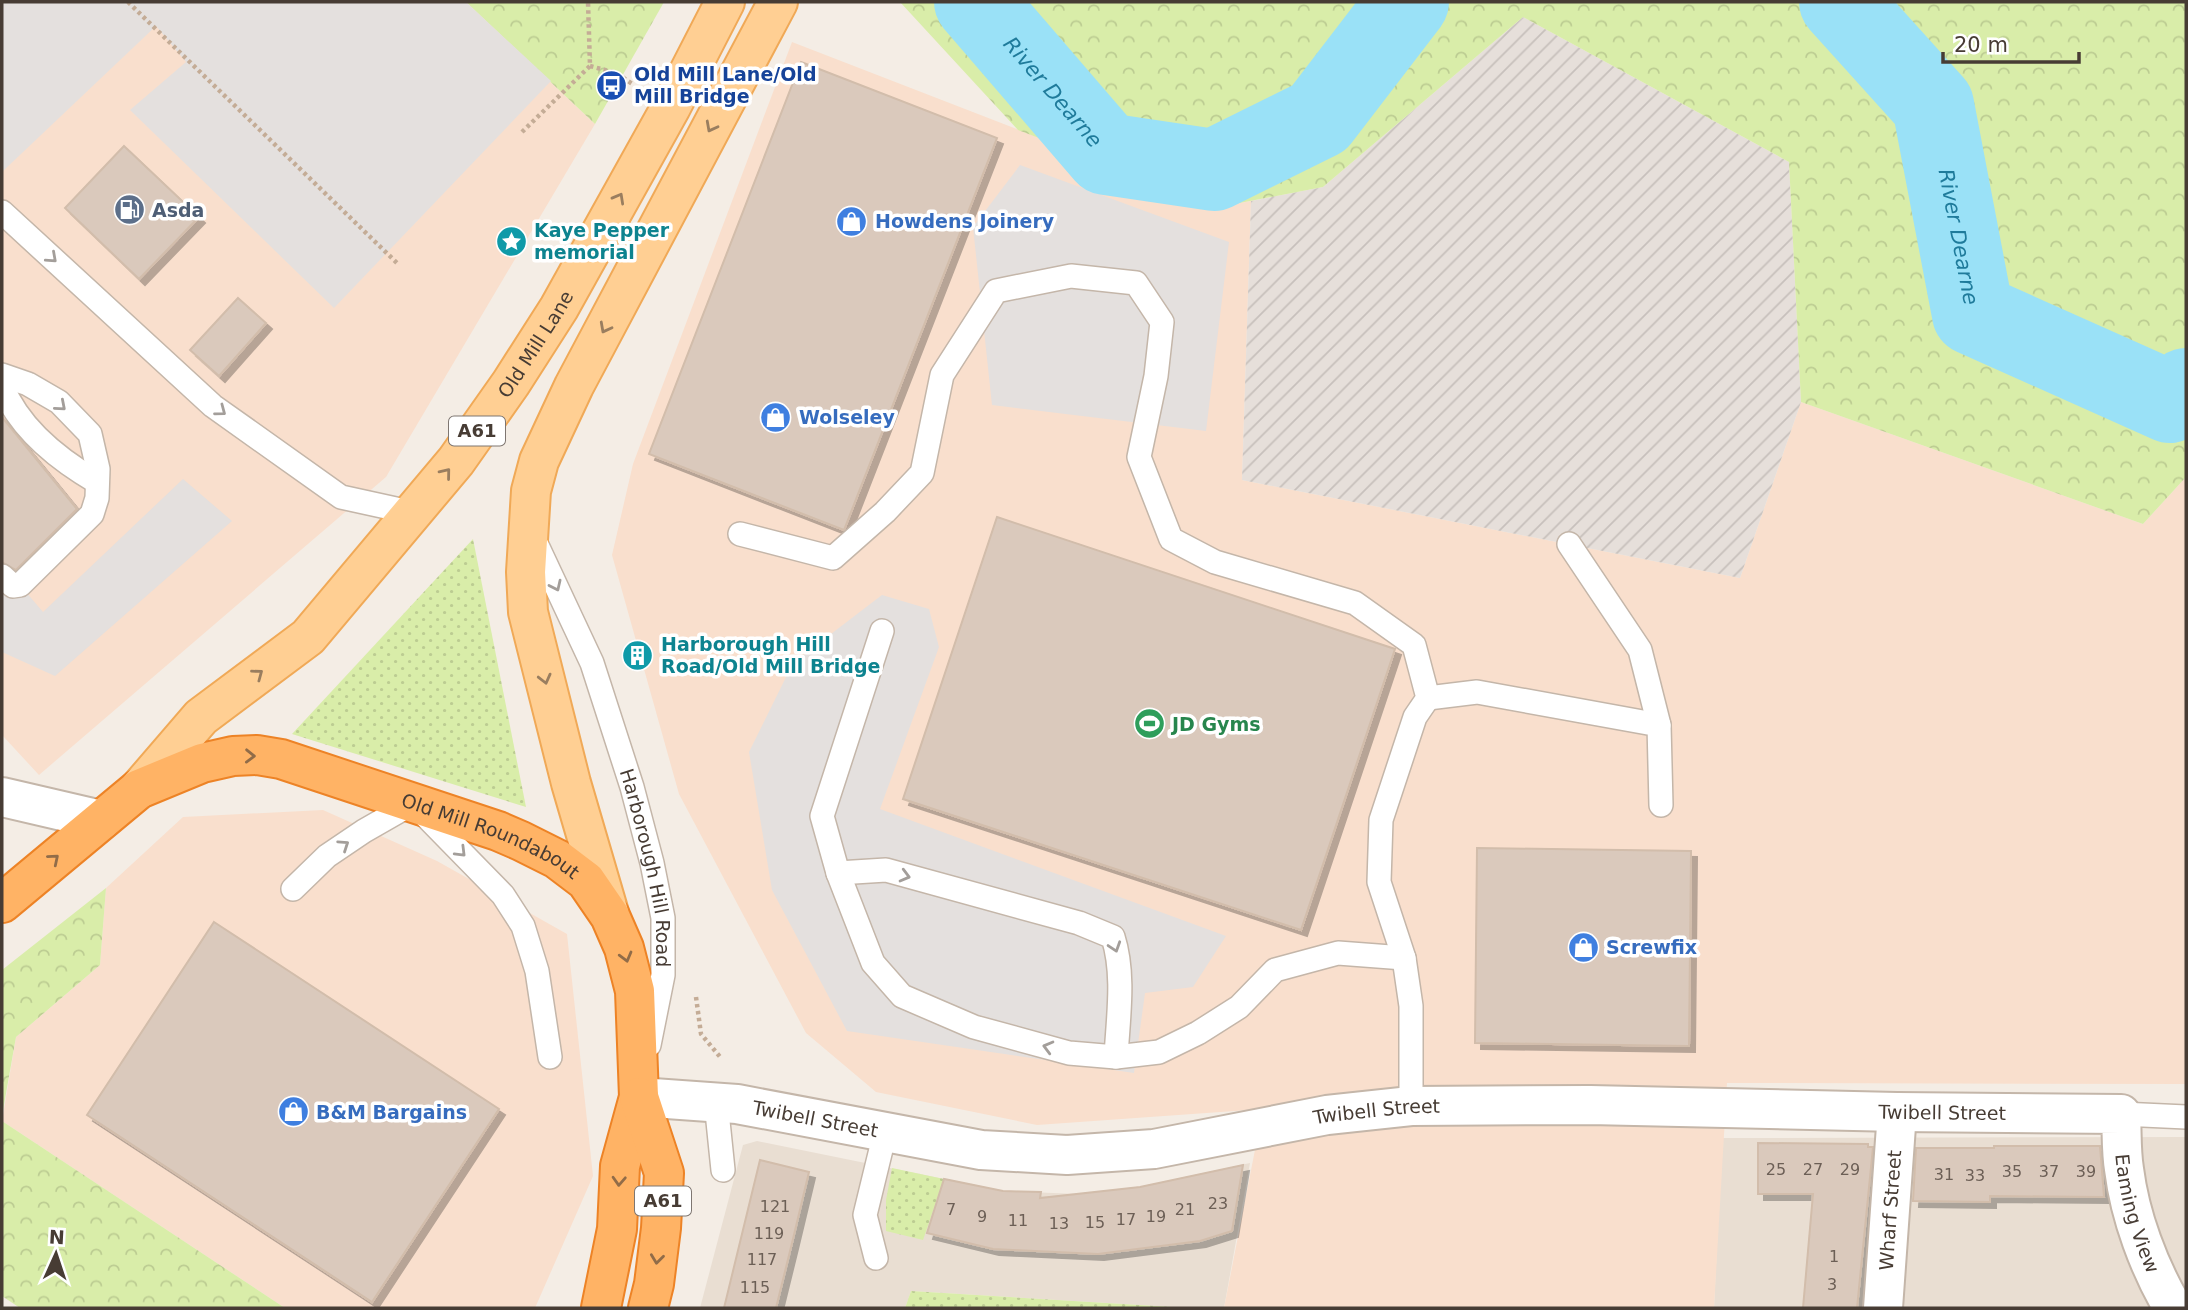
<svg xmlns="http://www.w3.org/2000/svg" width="2188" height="1310" font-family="'DejaVu Sans',sans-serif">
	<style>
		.residential { fill: #e9ded2 }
		.commercial { fill: #f9dfcd }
		.industrial { fill: url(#industrial-furrows) }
		.grass { fill: url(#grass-dots) }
		.forest { fill: url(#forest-crowns) }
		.parking { fill: #e4e0de }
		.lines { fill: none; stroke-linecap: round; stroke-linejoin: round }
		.river { stroke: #9ae1f7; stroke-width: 82 }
		.building { fill: #dac9bc; stroke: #d2bdab; stroke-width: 2; filter: url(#shadow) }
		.lane-casing { stroke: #c4b6a9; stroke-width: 26 }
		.street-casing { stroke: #c4b6a9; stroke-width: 42 }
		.primary-casing { stroke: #f0a957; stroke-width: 42 }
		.highway-casing { stroke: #ed8326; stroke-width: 42 }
		.path { stroke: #c4ac96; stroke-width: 4.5; stroke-dasharray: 3.5 3.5; stroke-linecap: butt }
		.lane { stroke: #fff; stroke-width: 23 }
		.street { stroke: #fff; stroke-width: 38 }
		.primary { stroke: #ffcf93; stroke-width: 38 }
		.highway { stroke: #ffb365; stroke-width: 38 }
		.oneway { stroke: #9a7e5f }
		.oneway2 { stroke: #a39e9a }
		.oneway3 { stroke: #916c48 }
		.labels { text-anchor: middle; stroke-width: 7; stroke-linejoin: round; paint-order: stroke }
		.number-label { font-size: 16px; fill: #6c5f56 }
		.shield { fill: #fff; stroke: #7e7671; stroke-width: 2 }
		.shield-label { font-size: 18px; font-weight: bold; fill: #473c34 }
		.transit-label { font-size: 19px; font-weight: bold; fill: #164399; stroke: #fff; text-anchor: start }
		.service-label { font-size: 19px; font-weight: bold; fill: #4e5e75; stroke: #fff; text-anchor: start }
		.shop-label { font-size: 19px; font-weight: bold; fill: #366cbe; stroke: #fff; text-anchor: start }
		.culture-label { font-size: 19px; font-weight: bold; fill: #0d838f; stroke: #fff; text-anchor: start }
		.street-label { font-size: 19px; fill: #473c34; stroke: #fff }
		.leisure-label { font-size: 19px; font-weight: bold; fill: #27864d; stroke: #fff; text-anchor: start }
		.water-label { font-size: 21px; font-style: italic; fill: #1f7b9b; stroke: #fff }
	</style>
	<defs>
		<pattern id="industrial-furrows" width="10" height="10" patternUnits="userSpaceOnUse" patternTransform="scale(1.75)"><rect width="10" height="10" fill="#e6dfda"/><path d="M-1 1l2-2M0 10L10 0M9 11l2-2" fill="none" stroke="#c7c0bc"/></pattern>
		<pattern id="grass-dots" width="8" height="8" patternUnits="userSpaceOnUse" patternTransform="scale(1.75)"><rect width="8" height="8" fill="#d9eda9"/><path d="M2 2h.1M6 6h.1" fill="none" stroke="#bccc92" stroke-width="1.8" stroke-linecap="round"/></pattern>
		<pattern id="forest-crowns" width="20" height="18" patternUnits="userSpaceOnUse" patternTransform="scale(1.75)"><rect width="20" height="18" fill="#d9eda9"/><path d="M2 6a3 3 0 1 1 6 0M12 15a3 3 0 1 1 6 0" fill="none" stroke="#bccc92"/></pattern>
		<filter id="shadow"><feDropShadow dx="6" dy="6" stdDeviation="0" flood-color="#0004"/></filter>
	</defs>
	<rect width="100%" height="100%" fill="#f4ede5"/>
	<g class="residential">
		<polygon points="2186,1137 2186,1308 1714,1308 1722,1138"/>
		<polygon points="757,1141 1003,1191 1078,1194 1140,1187 1250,1163 1224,1308 1189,1308 911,1291 905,1308 700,1308 743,1145"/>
	</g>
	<g class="commercial">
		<polygon points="2,2 466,2 595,124 386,477 39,775 2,735"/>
		<polygon points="792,42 1218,207 1251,201 1242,480 1740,578 1801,402 2143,524 2186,477 2186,1084 1727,1083 1714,1308 1224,1308 1263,1109 1037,1125 876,1092 806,1033 679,794 612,555 633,464"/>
		<polygon points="323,810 437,861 567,934 593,1176 535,1308 285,1308 2,1121 16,1037 100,965 106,888 183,817"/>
	</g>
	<polygon class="industrial" points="1523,17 1789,162 1801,402 1740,578 1242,480 1251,201 1323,187"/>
	<g class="grass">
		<polygon points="473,539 526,807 292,734"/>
		<polygon points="892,1168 944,1179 923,1240 886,1231 886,1200"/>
		<polygon points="911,1291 1189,1308 905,1308"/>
	</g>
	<g class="forest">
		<polygon points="466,2 664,2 595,124"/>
		<polygon points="900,2 2186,2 2186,477 2143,524 1801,402 1789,162 1523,17 1323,187 1219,207 1018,130"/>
		<polygon points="106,888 100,965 16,1037 2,1116 2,970"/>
		<polygon points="2,1121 285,1308 20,1308 2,1296"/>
	</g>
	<g class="parking">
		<polygon points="2,2 466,2 551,81 334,308 130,110 186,62 156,26 2,172"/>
		<polygon points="1020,165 1229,242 1206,431 992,405 973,227"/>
		<polygon points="183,479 232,521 55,676 2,652 2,564 43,612"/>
		<polygon points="882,595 929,609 939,647 880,809 1226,936 1193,987 1145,993 1134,1073 847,1031 772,890 749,752 793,663"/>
	</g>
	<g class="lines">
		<g class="river">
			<path id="s1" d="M975 2 1106 154 1214 170 1319 118 1408 2"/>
			<path id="s2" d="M1840 2 1933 105 1973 314 2170 402 2186 389"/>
		</g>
	</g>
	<g class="building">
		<polygon points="801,62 997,138 844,530 649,454"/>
		<polygon points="124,146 199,217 139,279 65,208"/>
		<polygon points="238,298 266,323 219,376 190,350"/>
		<polygon points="2,417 77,509 16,570 2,562"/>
		<polygon points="997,517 1395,649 1301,930 903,799"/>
		<polygon points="1477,848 1691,851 1689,1046 1475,1043"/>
		<polygon points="214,922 499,1109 372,1302 87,1115"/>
		<polygon points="1758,1143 1868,1144 1868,1147 1873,1147 1857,1308 1803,1308 1813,1194 1758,1194"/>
		<polygon points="1994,1146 2100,1146 2104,1197 1990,1196 1990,1202 1913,1201 1916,1148 1994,1148"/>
		<polygon points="760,1160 809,1172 792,1243 776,1308 724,1308"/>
		<polygon points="1243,1165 1232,1231 1200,1241 1098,1254 993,1249 927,1233 944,1179 1003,1191 1041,1192 1040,1198 1140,1187"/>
	</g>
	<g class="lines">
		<defs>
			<g id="lane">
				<polyline points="2,212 213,406 341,497 414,513"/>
				<polyline points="2,375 28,384 59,402 90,434 98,469 97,498 92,514 20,585 13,586 2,576"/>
				<path d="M2 386C19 428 59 460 97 482"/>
				<polyline points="740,534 833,558 885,512 922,473 942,375 996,291 1071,276 1136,283 1162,322 1156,376 1139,457 1171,539 1215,562 1355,603 1414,645 1428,698 1415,717 1381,820 1379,882 1404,958 1411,1006 1411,1106"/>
				<path id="s3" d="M533 537 592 663 632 787 652 863 663 918V975L649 1045"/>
				<polyline points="1569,544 1640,650 1659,725"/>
				<polyline points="882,631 822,816 838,873 873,963 902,996 974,1027 1069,1053 1116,1057 1159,1052 1198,1033 1239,1007 1275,970 1338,953 1404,958"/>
				<polyline points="1428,698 1477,692 1659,725 1661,805"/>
				<path d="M838 873 886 870 1079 923 1113 937C1125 975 1118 1018 1116 1057"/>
				<polyline points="293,889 327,856 364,831 413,803 503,895 523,926 537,971 550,1057"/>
				<polyline points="716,1102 723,1170"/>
				<polyline points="2121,1114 2186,1117"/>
				<polyline points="876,1258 865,1215 885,1133"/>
			</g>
			<g id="street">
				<polyline points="2,797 101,820"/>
				<path id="s4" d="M639 1097 737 1104 981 1150 1067 1155 1154 1149 1327 1115 1411 1106 1590 1105 1897 1112 2121 1114C2122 1132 2121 1151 2124 1169 2130 1217 2149 1267 2173 1308"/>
				<path id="s5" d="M1883 1308 1897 1112"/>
			</g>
			<g id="primary">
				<path id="s6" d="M139 789 201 717 308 637 456 461 511 383 559 308 671 107 725 2"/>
				<polyline points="609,913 571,783 528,612 526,572 531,491 539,461 574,386 778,2"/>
			</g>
			<g id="highway">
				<path id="s7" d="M2 903 139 789 202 763 233 756 257 755 281 759 498 831 521 841 557 859 586 881 610 916 624 948 635 991 639 1097 620 1166 617 1229 601 1308"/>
				<polyline points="639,1097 664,1173 661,1228 654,1284 648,1308"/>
			</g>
		</defs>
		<use href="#lane" class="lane-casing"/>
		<use href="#street" class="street-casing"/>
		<use href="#primary" class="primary-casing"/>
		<use href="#highway" class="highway-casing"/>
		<g class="path">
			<polyline points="128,2 397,263"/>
			<polyline points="590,66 616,73 634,85"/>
			<polyline points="522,132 590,66 588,2"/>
			<polyline points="696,997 701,1034 721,1058"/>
		</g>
		<use href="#lane" class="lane"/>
		<use href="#street" class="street"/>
		<use href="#primary" class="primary"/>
		<use href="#highway" class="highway"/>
	</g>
	<defs><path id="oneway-chevron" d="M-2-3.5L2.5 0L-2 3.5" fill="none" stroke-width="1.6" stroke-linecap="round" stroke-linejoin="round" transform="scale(1.75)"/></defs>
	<g class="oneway">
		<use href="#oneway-chevron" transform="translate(711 127) rotate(118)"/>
		<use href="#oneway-chevron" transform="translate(619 198) rotate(-61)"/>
		<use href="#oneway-chevron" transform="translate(605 328) rotate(118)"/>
		<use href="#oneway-chevron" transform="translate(446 473) rotate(-51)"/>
		<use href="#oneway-chevron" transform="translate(258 674) rotate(-37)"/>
		<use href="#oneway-chevron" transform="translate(545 679) rotate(76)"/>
	</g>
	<g class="oneway2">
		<use href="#oneway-chevron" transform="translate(52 258) rotate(42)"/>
		<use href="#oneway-chevron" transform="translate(61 406) rotate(41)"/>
		<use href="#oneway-chevron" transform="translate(221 411) rotate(37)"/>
		<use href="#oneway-chevron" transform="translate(556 586) rotate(65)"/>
		<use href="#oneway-chevron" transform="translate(344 845) rotate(-34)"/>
		<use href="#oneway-chevron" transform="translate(461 852) rotate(45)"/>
		<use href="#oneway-chevron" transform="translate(905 876) rotate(15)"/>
		<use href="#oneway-chevron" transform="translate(1115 947) rotate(72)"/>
		<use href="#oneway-chevron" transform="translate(1048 1047) rotate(-165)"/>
	</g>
	<g class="oneway3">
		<use href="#oneway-chevron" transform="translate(250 756) rotate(1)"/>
		<use href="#oneway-chevron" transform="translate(54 859) rotate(-40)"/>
		<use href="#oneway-chevron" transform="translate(626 957) rotate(75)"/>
		<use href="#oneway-chevron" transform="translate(619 1181) rotate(93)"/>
		<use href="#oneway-chevron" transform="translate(657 1259) rotate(97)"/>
	</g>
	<defs>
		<symbol id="bus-disc" viewBox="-11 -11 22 22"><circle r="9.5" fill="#1a4fb4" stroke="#fff"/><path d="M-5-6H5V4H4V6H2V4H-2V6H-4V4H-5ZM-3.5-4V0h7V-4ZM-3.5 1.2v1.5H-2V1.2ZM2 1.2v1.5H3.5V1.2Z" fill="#fff"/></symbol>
		<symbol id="fuel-disc" viewBox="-11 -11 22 22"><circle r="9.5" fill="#5c6f8a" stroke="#fff"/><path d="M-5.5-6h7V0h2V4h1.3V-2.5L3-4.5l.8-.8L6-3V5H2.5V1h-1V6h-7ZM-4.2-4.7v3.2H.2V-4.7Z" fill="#fff"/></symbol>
		<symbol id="shop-disc" viewBox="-11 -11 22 22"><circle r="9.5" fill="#3f7fe0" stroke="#fff"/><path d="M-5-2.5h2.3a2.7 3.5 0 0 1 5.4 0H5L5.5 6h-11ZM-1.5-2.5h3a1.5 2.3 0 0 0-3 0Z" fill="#fff"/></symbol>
		<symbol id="sight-disc" viewBox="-11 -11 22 22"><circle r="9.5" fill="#0f9aa8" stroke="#fff"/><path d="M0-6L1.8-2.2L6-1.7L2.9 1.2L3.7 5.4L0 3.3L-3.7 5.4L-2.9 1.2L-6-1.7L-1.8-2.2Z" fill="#fff"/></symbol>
		<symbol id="building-disc" viewBox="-11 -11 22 22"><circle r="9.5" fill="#0f9aa8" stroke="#fff"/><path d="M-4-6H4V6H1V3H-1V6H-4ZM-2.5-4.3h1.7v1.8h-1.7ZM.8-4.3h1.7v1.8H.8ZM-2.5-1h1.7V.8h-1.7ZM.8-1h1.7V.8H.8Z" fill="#fff"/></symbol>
		<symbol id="stadium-disc" viewBox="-11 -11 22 22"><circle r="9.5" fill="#2e9e5b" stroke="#fff"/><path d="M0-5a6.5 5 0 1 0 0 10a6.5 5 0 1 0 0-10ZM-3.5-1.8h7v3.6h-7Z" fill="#fff"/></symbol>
	</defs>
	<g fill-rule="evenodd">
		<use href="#bus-disc" x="594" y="68" width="35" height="35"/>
		<use href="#fuel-disc" x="112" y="192" width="35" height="35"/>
		<use href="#shop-disc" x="834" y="204" width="35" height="35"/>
		<use href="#sight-disc" x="494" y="224" width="35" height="35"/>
		<use href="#shop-disc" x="758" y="400" width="35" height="35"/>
		<use href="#building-disc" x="620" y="638" width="35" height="35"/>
		<use href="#stadium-disc" x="1132" y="706" width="35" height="35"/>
		<use href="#shop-disc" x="1566" y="930" width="35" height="35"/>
		<use href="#shop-disc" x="276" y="1094" width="35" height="35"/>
	</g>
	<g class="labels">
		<g class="number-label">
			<text x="1776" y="1175">25</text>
			<text x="1813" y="1175">27</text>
			<text x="1850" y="1175">29</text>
			<text x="2012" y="1177">35</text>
			<text x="2049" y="1177">37</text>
			<text x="2086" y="1177">39</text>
			<text x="1944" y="1180">31</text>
			<text x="1975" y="1181">33</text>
			<text x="1218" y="1209">23</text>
			<text x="775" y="1212">121</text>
			<text x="951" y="1215">7</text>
			<text x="1185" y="1215">21</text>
			<text x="982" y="1222">9</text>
			<text x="1156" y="1222">19</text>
			<text x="1126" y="1225">17</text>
			<text x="1018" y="1226">11</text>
			<text x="1095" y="1228">15</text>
			<text x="1059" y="1229">13</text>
			<text x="769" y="1239">119</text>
			<text x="1834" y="1262">1</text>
			<text x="762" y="1265">117</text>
			<text x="1832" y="1290">3</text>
			<text x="755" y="1293">115</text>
		</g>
		<g class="shield">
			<rect x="449" y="416.5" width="56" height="29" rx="5"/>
			<rect x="635" y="1186.5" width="56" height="29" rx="5"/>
		</g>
		<g class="shield-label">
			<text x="477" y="437">A61</text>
			<text x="663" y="1207">A61</text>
		</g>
		<g class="transit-label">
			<text x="634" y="81">Old Mill Lane/Old<tspan x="634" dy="22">Mill Bridge</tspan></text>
		</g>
		<g class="service-label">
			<text x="152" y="217">Asda</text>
		</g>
		<g class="shop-label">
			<text x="875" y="228">Howdens Joinery</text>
			<text x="799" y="424">Wolseley</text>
			<text x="1606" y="954">Screwfix</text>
			<text x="316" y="1119">B&amp;M Bargains</text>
		</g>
		<g class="culture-label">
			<text x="534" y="237">Kaye Pepper<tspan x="534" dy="22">memorial</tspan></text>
			<text x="661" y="651">Harborough Hill<tspan x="661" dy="22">Road/Old Mill Bridge</tspan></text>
		</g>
		<g class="street-label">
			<text dy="7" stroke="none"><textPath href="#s6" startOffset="600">Old Mill Lane</textPath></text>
			<text dy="7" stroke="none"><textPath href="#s7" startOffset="550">Old Mill Roundabout</textPath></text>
			<text dy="7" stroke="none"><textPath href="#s3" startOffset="352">Harborough Hill Road</textPath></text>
			<text dy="7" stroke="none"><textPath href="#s4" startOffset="1312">Twibell Street</textPath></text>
			<text dy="7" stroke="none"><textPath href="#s4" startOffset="746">Twibell Street</textPath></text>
			<text dy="7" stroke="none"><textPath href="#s4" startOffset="178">Twibell Street</textPath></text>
			<text dy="7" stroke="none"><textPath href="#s5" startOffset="98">Wharf Street</textPath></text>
			<text dy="7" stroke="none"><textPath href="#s4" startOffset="1592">Eaming View</textPath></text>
		</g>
		<g class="leisure-label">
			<text x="1172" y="731">JD Gyms</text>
		</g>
		<g class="water-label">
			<text dy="7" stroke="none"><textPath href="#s1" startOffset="119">River Dearne</textPath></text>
			<text dy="7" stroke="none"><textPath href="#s2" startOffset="273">River Dearne</textPath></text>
		</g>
	</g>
	<rect width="2188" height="1310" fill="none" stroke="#473c34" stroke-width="7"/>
	<g transform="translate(56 1254) rotate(3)" stroke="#ffffff" stroke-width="5" paint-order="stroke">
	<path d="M0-5L12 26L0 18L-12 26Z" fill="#473c34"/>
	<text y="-10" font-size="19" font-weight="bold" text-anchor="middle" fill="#473c34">N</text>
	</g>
	<path d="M1943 52v10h136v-10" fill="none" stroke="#473c34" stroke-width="3.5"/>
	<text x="1954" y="52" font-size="21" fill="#473c34" stroke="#ffffff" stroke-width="5" paint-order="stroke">20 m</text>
</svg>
